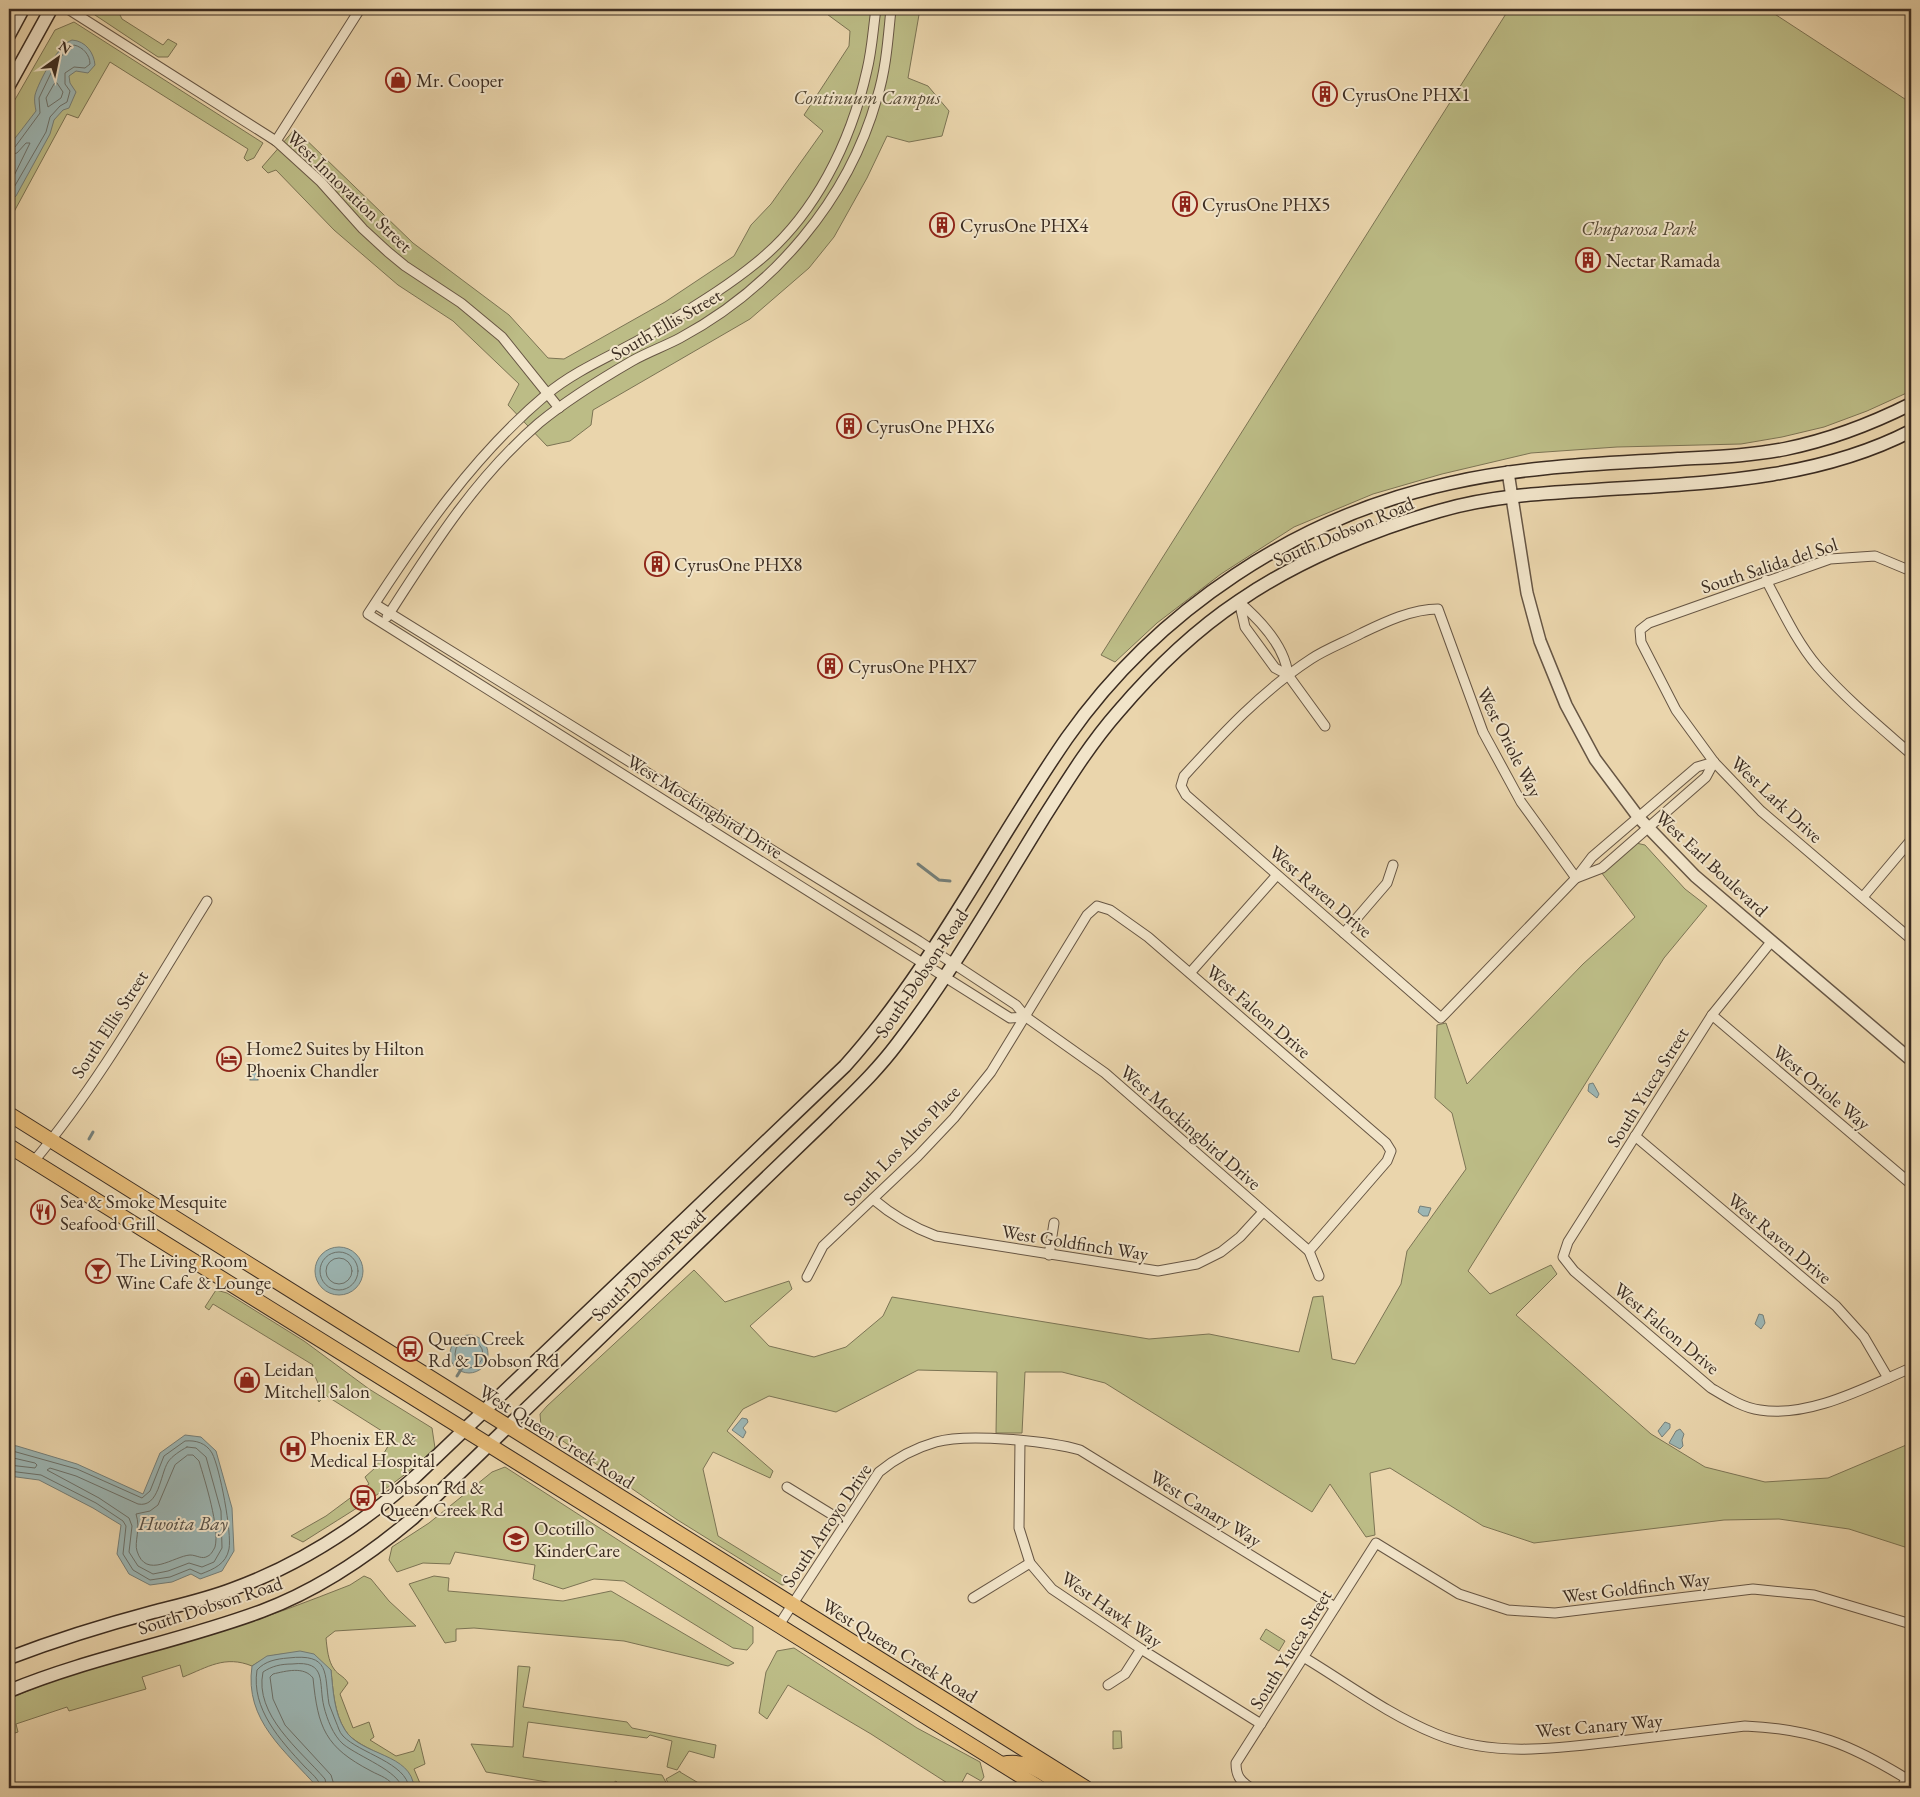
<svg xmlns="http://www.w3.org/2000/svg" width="1920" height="1797" font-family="'EB Garamond',serif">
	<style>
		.green { fill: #bcbc86; stroke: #7c7454 }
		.water { fill: #9cb6b4; stroke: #757f79 }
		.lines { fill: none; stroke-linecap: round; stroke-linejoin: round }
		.shore { stroke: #6c716a; stroke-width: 1 }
		.stream { stroke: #757f79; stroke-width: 3 }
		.minor-casing { stroke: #675644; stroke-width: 11 }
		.tertiary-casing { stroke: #675644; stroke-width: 14 }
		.secondary-casing { stroke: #3b2c21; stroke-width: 15 }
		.primary-casing { stroke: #3b2c21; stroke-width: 16 }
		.minor { stroke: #f1e4c9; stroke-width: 9 }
		.tertiary { stroke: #f1e4c9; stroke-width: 11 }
		.secondary { stroke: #f1e4c9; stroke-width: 12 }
		.primary { stroke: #e5ba76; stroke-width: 14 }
		.labels { text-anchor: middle; stroke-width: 4; stroke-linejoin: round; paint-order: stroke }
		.poi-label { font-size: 19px; fill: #3b2c21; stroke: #f1e4c9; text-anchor: start }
		.park-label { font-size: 19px; font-style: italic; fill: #554935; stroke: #f1e4c9 }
		.street-label { font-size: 19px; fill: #3b2c21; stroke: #f1e4c9 }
		.water-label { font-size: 20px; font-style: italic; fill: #534e46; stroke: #f1e4c9 }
	</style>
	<rect width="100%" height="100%" fill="#ead5ac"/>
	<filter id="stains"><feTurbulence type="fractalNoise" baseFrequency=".004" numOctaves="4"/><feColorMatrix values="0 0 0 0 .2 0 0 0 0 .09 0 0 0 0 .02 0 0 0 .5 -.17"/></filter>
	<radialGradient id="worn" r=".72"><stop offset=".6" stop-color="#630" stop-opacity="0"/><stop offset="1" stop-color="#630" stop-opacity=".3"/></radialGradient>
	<g class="green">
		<polygon points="86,9 124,9 120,15 122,19 163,45 168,39 177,44 168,57 158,57"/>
		<polygon points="820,9 920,9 908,78 928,86 949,111 942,136 909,142 887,136 867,178 834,237 809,268 750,319 593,410 591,425 570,441 547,446 508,405 519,384 453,321 398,285 334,230 276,170 268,173 262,167 295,129 413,243 509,315 548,358 564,359 665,302 734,256 751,225 771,204 823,131 804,115 849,46 850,31"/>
		<polygon points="1509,9 1767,9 1911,103 1911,391 1867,411 1824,427 1782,437 1741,444 1617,447 1531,453 1442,474 1373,494 1294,527 1221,574 1157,623 1115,662 1101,655"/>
		<polygon points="74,22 263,143 254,158 247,161 244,158 248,149 110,62 78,118 67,114 9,221 9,110 55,30"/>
		<polygon points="1636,843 1645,845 1685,889 1707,906 1664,958 1468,1271 1490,1294 1551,1265 1557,1274 1516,1315 1651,1434 1705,1467 1765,1482 1828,1478 1911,1443 1911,1549 1849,1529 1779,1519 1724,1520 1534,1543 1483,1526 1390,1468 1370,1473 1375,1535 1366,1537 1330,1484 1312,1512 1105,1383 1062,1372 1025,1372 1022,1433 996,1433 997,1372 918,1370 836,1412 769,1396 743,1409 727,1431 773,1471 770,1478 713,1452 703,1469 718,1536 794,1583 782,1585 676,1519 541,1426 540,1414 547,1406 694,1270 725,1302 789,1281 792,1289 750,1326 769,1346 814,1357 846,1347 883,1316 892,1297 1149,1339 1209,1334 1299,1352 1313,1297 1323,1296 1332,1359 1355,1364 1401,1284 1407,1251 1466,1169 1452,1113 1435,1098 1437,1025 1446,1023 1467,1084 1583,964 1635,917 1601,872"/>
		<path d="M216 1290 227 1293 304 1341 369 1389 432 1428 435 1448C397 1486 348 1513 303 1542L291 1536 326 1516 369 1484 365 1477 375 1468 393 1438 325 1395 319 1402 314 1393 321 1390 314 1374 306 1378 313 1365 213 1304 209 1310 205 1307Z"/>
		<polygon points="505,1467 753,1627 753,1643 747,1650 733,1648 624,1581 594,1579 563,1589 533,1579 535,1565 455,1552 450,1564 423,1563 397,1572 389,1560 392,1547 429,1523 492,1472"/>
		<path d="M364 1576 371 1579 389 1601 416 1626 335 1631 326 1638C327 1648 328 1661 334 1669 338 1675 344 1676 348 1683L340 1694 353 1728 369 1722 374 1737 370 1740 396 1756 414 1751 419 1739 425 1764 414 1769 422 1788H414C412 1758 358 1752 345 1730 334 1712 333 1690 331 1670 298 1657 285 1644 252 1666 225 1655 208 1667 183 1677L180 1665 142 1677 146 1689 69 1711 67 1707 16 1724 18 1732 9 1735V1699C78 1668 153 1652 225 1630 268 1617 309 1601 350 1585Z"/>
		<polygon points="434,1576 449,1578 448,1591 563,1601 611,1591 734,1663 728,1666 624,1641 474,1628 456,1629 456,1641 445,1643 409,1584"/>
		<polygon points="1266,1629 1285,1641 1279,1651 1260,1639"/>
		<polygon points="794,1648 917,1728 980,1762 984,1777 981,1781 967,1773 959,1788 955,1788 871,1734 788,1685 767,1719 759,1713 766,1672 777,1651"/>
		<polygon points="518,1666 530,1667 523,1707 627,1722 632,1728 716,1745 714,1758 689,1751 677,1770 667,1767 672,1741 650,1735 647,1738 528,1722 523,1757 662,1775 669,1788 622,1788 616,1781 606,1788 584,1788 486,1772 471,1744 513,1747"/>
		<polygon points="1113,1731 1121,1731 1122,1748 1113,1749"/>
		<polygon points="680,1771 680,1772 707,1788 671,1788 666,1779"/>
	</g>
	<g class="water">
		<path d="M72 40C86 41 94 53 95 65L88 73 76 71 69 76 70 83 76 92 69 108 63 110 54 120 50 134 16 196 9 203V146L36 111C35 106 34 100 35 95 39 81 58 45 72 40Z"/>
		<rect x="250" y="1065" width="8" height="15"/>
		<polygon points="1593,1083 1599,1094 1597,1098 1588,1091 1589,1084"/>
		<polygon points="1420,1206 1431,1208 1428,1216 1423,1216 1418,1212"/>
		<circle cx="339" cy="1271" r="24"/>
		<polygon points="1759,1314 1763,1315 1765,1323 1761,1329 1755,1324"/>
		<circle cx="469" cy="1354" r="19"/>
		<polygon points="742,1418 747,1419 748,1422 743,1428 746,1432 743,1438 732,1430"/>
		<polygon points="1665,1422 1670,1424 1670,1428 1662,1437 1658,1431"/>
		<polygon points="1680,1429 1684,1434 1682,1440 1683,1446 1680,1449 1669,1443 1676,1431"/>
		<circle cx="409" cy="1439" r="6"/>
		<polygon points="185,1435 201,1437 216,1451 232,1508 234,1551 222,1571 200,1579 191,1574 172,1582 150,1585 129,1574 117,1554 121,1525 93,1508 39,1480 9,1476 9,1445 17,1446 77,1464 143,1494 160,1453"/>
		<path d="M300 1651 314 1654 331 1670C333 1690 334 1713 345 1730 361 1756 412 1753 414 1788H318C286 1751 244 1721 252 1666L267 1656Z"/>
	</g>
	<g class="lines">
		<g class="shore">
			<polygon points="57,83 63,92 61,98 48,107 46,98 54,84"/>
			<path d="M9 149 15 147 40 113 39 98 51 73 65 51 74 45C83 47 90 55 90 64L85 68 74 67 65 73V84L70 91 67 102 60 106 50 117 46 132 9 196"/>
			<polyline points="9,155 17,153 26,143 30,143 9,186"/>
			<circle cx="339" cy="1271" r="19"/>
			<circle cx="339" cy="1271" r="13"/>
			<circle cx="469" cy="1354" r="14"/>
			<path d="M187 1447 196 1448 206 1457 221 1511 222 1548 214 1562 202 1567 189 1563 168 1571 153 1574 138 1566 129 1552 132 1526 129 1518 99 1498 47 1470 50 1468 76 1476 138 1504C159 1508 160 1475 168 1462 172 1456 180 1451 187 1447Z"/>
			<path d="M9 1450 77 1469 142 1498 150 1491 164 1456 185 1441C196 1440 206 1443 212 1453 220 1468 232 1533 229 1549 226 1564 214 1569 201 1574L190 1569 170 1577 150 1580 133 1570 123 1554 126 1526 123 1521 96 1503 41 1475 9 1471"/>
			<path d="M188 1455H193L199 1461C205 1481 220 1528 215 1547 214 1549 211 1555 208 1556 202 1560 197 1555 190 1555 174 1556 146 1580 137 1551 134 1542 141 1529 136 1514L150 1511 158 1505 175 1465Z"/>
			<polyline points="9,1457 35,1463 37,1465 35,1468 9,1465"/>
			<path d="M321 1788C320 1780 311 1773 305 1767 280 1740 251 1709 257 1670 265 1661 276 1659 288 1658 331 1653 324 1673 329 1704 331 1710 334 1716 336 1722 338 1726 339 1732 343 1736 359 1753 407 1763 409 1788"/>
			<path d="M327 1788 325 1779C300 1750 254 1715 263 1672 272 1666 281 1664 292 1664 328 1660 318 1683 324 1707 327 1719 333 1735 343 1744 359 1757 399 1771 402 1788"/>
			<path d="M335 1788 331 1775 285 1725 273 1699 270 1677 273 1674C286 1671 304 1666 313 1678 318 1728 325 1747 371 1771 380 1776 390 1778 395 1788"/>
		</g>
		<g class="stream">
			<polyline points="918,864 939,880 950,881"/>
			<polyline points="89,1139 93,1132"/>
			<polyline points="457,1376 462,1368"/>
		</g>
		<defs>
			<g id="minor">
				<polyline points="68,9 276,141 321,182 363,229 388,252 405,266 461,303 502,337 559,408"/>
				<path d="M876 9C873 29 872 50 867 70 851 142 815 216 756 263 723 290 686 311 650 334 616 354 577 369 547 394 473 456 420 534 368 614L1010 1018 1026 1017"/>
				<polyline points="276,141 360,9"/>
				<polyline points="1911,571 1875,556 1830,559 1649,623 1640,630 1641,642 1676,710 1714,762 1761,811 1911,939"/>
				<path d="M1766 580C1782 610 1796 641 1818 667 1846 699 1879 726 1911 754"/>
				<polyline points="1239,601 1245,627 1275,668 1288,675 1325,726"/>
				<path d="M1239 602C1260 620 1285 646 1288 675"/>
				<polyline points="375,604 919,941 1016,1005 1026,1017 1105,1073 1309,1251 1319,1276"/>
				<path d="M387 617C432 547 475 478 539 423 567 400 601 379 632 361 648 352 665 346 680 338 773 288 848 201 877 98 886 70 888 39 891 9"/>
				<path d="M1576 878 1521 802 1483 732 1438 609C1412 609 1385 622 1362 633 1345 642 1326 649 1311 659 1262 691 1223 733 1184 776L1181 786 1186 795 1441 1018 1576 878 1592 857 1697 767 1714 762"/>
				<polyline points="1576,878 1602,868 1706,777 1714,762"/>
				<polyline points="1863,897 1911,840"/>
				<polyline points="1344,933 1387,883 1393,865"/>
				<path d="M1771 942 1712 1015 1568 1242 1563 1257 1574 1271 1711 1388C1726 1397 1743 1408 1760 1410 1810 1418 1866 1387 1911 1368"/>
				<polyline points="1190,973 1277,875"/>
				<polyline points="1712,1015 1911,1184"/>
				<polyline points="1635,1136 1836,1306 1864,1337 1888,1378"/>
				<path d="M34 1161C100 1082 152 989 207 901"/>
				<path d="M873 1199C893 1216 912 1227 936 1236L1158 1271 1197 1264 1221 1252 1240 1237 1263 1212"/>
				<polyline points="1049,1255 1054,1223"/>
				<polyline points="807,1277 823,1246 918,1156 954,1118 991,1072 1087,915 1097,906 1110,910 1148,937 1386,1143 1391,1151 1387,1161 1309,1251"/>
				<polyline points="1020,1441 1019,1528 1030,1563 1052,1589 1141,1649 1261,1724"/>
				<polyline points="787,1487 844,1522"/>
				<polyline points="973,1598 1030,1563"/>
				<path d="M779 1625 879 1472C896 1458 915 1448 936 1442 967 1433 1049 1441 1080 1450L1335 1607"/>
				<path d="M1305 1658C1348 1684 1389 1715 1436 1734 1494 1758 1560 1748 1620 1741 1662 1736 1703 1731 1745 1726 1813 1729 1850 1744 1907 1779"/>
				<polyline points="1108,1685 1125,1674 1141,1649"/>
				<path d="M1251 1788C1240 1781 1236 1776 1236 1763L1376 1543 1459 1594 1508 1610 1555 1613 1753 1589 1814 1595 1911 1624"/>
				<polyline points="1901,1788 1911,1772"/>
			</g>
			<polyline id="tertiary" points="1508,472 1527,593 1540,641 1566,705 1595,759 1639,818 1695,876 1911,1060"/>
			<g id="secondary">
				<polyline points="9,35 23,9"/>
				<polyline points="9,85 51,9"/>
				<path d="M9 1658C56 1640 104 1625 153 1612 180 1605 207 1599 233 1589 302 1564 361 1525 416 1476L845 1066C933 968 992 846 1067 738 1157 610 1298 516 1451 483 1525 466 1602 464 1678 459 1713 457 1750 456 1785 449 1829 440 1871 424 1911 404"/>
				<path d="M9 1691C91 1657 179 1642 262 1611 318 1590 367 1557 413 1518L826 1120C851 1095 876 1072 897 1044 951 974 996 895 1043 819 1066 783 1089 745 1118 712 1153 671 1194 631 1239 601 1297 561 1372 530 1439 511 1490 496 1543 493 1596 490 1703 483 1814 481 1911 431"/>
			</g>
			<g id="primary">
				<polyline points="9,1114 1086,1788"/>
				<polyline points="9,1146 1040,1788"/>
				<path d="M1002 1764C1029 1758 1044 1775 1066 1788"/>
			</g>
		</defs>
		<use href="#minor" class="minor-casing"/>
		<use href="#tertiary" class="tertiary-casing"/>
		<use href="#secondary" class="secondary-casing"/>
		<use href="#primary" class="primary-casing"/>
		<use href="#minor" class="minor"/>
		<use href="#tertiary" class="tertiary"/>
		<use href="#secondary" class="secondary"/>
		<use href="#primary" class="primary"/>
	</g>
	<defs>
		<symbol id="shop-ring" viewBox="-11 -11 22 22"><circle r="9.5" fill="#f1e4c9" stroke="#8f2418" stroke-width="1.5"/><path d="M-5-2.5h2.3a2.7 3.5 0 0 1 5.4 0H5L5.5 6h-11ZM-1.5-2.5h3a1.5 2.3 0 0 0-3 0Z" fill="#8f2418"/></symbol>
		<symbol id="building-ring" viewBox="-11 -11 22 22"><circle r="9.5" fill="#f1e4c9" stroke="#8f2418" stroke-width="1.5"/><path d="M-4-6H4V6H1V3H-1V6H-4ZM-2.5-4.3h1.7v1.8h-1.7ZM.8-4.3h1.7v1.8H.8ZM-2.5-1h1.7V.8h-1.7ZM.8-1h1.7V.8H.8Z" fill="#8f2418"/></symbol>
		<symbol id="hotel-ring" viewBox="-11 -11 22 22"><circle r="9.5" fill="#f1e4c9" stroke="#8f2418" stroke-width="1.5"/><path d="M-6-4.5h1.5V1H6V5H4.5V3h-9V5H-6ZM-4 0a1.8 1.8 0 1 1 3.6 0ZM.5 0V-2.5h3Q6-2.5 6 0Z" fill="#8f2418"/></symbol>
		<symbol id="restaurant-ring" viewBox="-11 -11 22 22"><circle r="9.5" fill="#f1e4c9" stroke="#8f2418" stroke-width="1.5"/><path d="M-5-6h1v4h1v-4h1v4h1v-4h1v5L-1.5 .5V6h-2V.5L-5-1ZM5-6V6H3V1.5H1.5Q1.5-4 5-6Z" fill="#8f2418"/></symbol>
		<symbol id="bar-ring" viewBox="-11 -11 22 22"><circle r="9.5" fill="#f1e4c9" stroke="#8f2418" stroke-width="1.5"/><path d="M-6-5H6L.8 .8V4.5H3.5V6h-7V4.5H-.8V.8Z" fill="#8f2418"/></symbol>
		<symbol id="bus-ring" viewBox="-11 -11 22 22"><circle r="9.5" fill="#f1e4c9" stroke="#8f2418" stroke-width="1.5"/><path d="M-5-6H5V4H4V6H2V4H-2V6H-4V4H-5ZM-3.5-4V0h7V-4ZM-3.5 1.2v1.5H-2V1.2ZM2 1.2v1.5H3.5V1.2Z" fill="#8f2418"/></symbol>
		<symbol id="hospital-ring" viewBox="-11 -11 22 22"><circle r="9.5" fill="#f1e4c9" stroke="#8f2418" stroke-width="1.5"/><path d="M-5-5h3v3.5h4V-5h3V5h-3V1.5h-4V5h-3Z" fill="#8f2418"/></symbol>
		<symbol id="school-ring" viewBox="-11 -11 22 22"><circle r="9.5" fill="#f1e4c9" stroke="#8f2418" stroke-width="1.5"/><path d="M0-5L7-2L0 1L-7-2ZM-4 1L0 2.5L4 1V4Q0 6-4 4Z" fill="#8f2418"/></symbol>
	</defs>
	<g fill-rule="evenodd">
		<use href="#shop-ring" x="384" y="66" width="28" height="28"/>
		<use href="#building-ring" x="1311" y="80" width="28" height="28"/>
		<use href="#building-ring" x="1171" y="190" width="28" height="28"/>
		<use href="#building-ring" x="928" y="211" width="28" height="28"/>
		<use href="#building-ring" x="1574" y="246" width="28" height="28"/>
		<use href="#building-ring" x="835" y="412" width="28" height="28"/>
		<use href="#building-ring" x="643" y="550" width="28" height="28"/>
		<use href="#building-ring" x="816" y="652" width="28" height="28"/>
		<use href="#hotel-ring" x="215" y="1045" width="28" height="28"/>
		<use href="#restaurant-ring" x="29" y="1198" width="28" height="28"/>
		<use href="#bar-ring" x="84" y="1257" width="28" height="28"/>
		<use href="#bus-ring" x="396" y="1335" width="28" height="28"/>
		<use href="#shop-ring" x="233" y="1366" width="28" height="28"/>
		<use href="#hospital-ring" x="279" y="1435" width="28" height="28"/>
		<use href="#bus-ring" x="349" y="1484" width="28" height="28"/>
		<use href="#school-ring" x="502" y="1525" width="28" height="28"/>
	</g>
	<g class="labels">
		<g class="poi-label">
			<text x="416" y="87">Mr. Cooper</text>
			<text x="1342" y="101">CyrusOne PHX1</text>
			<text x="1202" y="211">CyrusOne PHX5</text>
			<text x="960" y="232">CyrusOne PHX4</text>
			<text x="1606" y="267">Nectar Ramada</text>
			<text x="866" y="433">CyrusOne PHX6</text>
			<text x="674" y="571">CyrusOne PHX8</text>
			<text x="848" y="673">CyrusOne PHX7</text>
			<text x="246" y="1055">Home2 Suites by Hilton<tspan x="246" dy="22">Phoenix Chandler</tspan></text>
			<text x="60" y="1208">Sea &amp; Smoke Mesquite<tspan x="60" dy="22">Seafood Grill</tspan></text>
			<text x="116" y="1267">The Living Room<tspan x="116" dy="22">Wine Cafe &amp; Lounge</tspan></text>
			<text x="428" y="1345">Queen Creek<tspan x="428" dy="22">Rd &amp; Dobson Rd</tspan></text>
			<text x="264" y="1376">Leidan<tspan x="264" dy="22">Mitchell Salon</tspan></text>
			<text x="310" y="1445">Phoenix ER &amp;<tspan x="310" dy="22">Medical Hospital</tspan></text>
			<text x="380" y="1494">Dobson Rd &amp;<tspan x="380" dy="22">Queen Creek Rd</tspan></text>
			<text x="534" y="1535">Ocotillo<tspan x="534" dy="22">KinderCare</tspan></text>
		</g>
		<g class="park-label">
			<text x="867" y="104">Continuum Campus</text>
			<text x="1639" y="235">Chuparosa Park</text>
		</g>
		<g class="street-label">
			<text transform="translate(350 191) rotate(44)" y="7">West Innovation Street</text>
			<text transform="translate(666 324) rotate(-30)" y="7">South Ellis Street</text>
			<text transform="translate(1343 531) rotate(-23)" y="7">South Dobson Road</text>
			<text transform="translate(1769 565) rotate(-18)" y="7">South Salida del Sol</text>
			<text transform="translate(1510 742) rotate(63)" y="7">West Oriole Way</text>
			<text transform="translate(1777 799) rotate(43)" y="7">West Lark Drive</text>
			<text transform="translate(705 806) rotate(32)" y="7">West Mockingbird Drive</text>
			<text transform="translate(1712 863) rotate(43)" y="7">West Earl Boulevard</text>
			<text transform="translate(1321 891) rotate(41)" y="7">West Raven Drive</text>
			<text transform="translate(921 973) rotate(-56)" y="7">South Dobson Road</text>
			<text transform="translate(1259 1011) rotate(41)" y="7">West Falcon Drive</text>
			<text transform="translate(109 1024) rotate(-57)" y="7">South Ellis Street</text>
			<text transform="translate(1647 1087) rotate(-58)" y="7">South Yucca Street</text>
			<text transform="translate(1822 1087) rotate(40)" y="7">West Oriole Way</text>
			<text transform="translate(1191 1127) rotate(41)" y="7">West Mockingbird Drive</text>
			<text transform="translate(901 1145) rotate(-46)" y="7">South Los Altos Place</text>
			<text transform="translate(1780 1238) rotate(40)" y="7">West Raven Drive</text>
			<text transform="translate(1075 1242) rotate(9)" y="7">West Goldfinch Way</text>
			<text transform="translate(648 1265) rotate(-44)" y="7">South Dobson Road</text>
			<text transform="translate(1667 1328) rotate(40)" y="7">West Falcon Drive</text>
			<text transform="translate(557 1436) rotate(32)" y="7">West Queen Creek Road</text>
			<text transform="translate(1206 1508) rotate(32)" y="7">West Canary Way</text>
			<text transform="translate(826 1525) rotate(-56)" y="7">South Arroyo Drive</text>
			<text transform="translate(1636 1587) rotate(-7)" y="7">West Goldfinch Way</text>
			<text transform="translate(210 1605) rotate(-18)" y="7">South Dobson Road</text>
			<text transform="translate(1112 1609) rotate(35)" y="7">West Hawk Way</text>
			<text transform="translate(1290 1649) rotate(-58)" y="7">South Yucca Street</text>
			<text transform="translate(900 1650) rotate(32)" y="7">West Queen Creek Road</text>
			<text transform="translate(1599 1725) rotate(-5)" y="7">West Canary Way</text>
		</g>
		<g class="water-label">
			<text x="183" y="1530">Hwoita Bay</text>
		</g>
	</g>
	<rect width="1920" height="1797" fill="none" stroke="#ead5ac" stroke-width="30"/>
	<rect x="10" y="10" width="1900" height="1777" fill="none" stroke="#3b2c21" stroke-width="2.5"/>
	<rect x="15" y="15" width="1890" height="1767" fill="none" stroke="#3b2c21"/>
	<g transform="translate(58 58) rotate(33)" stroke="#f1e4c9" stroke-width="4" paint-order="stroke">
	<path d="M0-4L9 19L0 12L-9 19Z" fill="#3b2c21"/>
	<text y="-8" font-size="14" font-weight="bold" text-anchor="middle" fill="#3b2c21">N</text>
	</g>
	<rect width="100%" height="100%" filter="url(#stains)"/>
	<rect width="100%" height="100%" fill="url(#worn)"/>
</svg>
